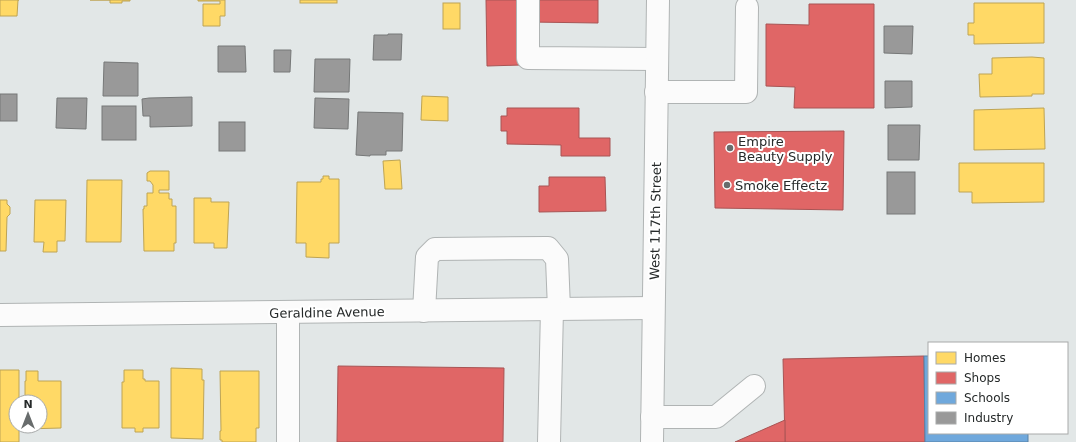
<svg xmlns="http://www.w3.org/2000/svg" width="1076" height="442" font-family="'DejaVu Sans',sans-serif">
	<style>
		.homes { fill: #ffd966; stroke: #bea454 }
		.shops { fill: #e06666; stroke: #a85454 }
		.schools { fill: #6fa8dc; stroke: #5982a7 }
		.industry { fill: #999; stroke: #767878 }
		.lines { fill: none; stroke-linecap: round; stroke-linejoin: round }
		.minor-casing { stroke: #b0b4b4; stroke-width: 24 }
		.major-casing { stroke: #b0b4b4; stroke-width: 24 }
		.minor { stroke: #fbfbfb; stroke-width: 22 }
		.major { stroke: #fbfbfb; stroke-width: 22 }
		.poi-dot { fill: #686c6c; stroke: #fff; stroke-width: 1.5 }
		.labels { text-anchor: middle; stroke-width: 4; stroke-linejoin: round; paint-order: stroke }
		.poi-label { font-size: 13px; fill: #262a2a; stroke: #fff; text-anchor: start }
		.street-label { font-size: 13px; fill: #262a2a; stroke: #fff }
	</style>
	<rect width="100%" height="100%" fill="#e2e7e7"/>
	<g class="homes">
		<polygon points="0,0 19,0 18,0 17,16 0,16"/>
		<polygon points="90,0 130,0 130,1 122,1 122,3 110,3 110,0"/>
		<polygon points="198,0 225,0 225,16 220,16 220,26 203,26 203,4 220,4 220,1 198,1"/>
		<rect x="300" y="0" width="37" height="3"/>
		<rect x="443" y="3" width="17" height="26"/>
		<polygon points="974,3 1044,3 1044,43 974,44 974,35 968,35 968,23 974,23"/>
		<polygon points="1032,57 1044,58 1044,94 1032,94 1032,96 980,97 979,74 992,74 992,58"/>
		<polygon points="422,96 448,97 448,121 421,120"/>
		<polygon points="1044,108 1045,149 974,150 974,110"/>
		<polygon points="400,160 402,189 385,189 383,161"/>
		<polygon points="959,163 1044,163 1044,202 972,203 972,192 959,192"/>
		<polygon points="150,171 169,171 169,190 159,190 159,193 169,193 169,199 172,199 172,206 176,206 176,243 174,243 174,251 144,251 143,209 144,209 144,206 147,206 147,193 153,193 153,185 150,181 147,181 147,173"/>
		<polygon points="323,176 329,176 329,179 339,179 339,243 329,243 329,258 306,257 306,243 296,243 297,182 321,182 321,179 323,179"/>
		<polygon points="87,180 122,180 121,242 86,242"/>
		<polygon points="194,198 211,198 211,202 229,202 227,248 214,248 214,243 194,243"/>
		<polygon points="0,200 7,200 7,204 10,207 10,214 7,217 6,251 0,251"/>
		<polygon points="35,200 66,200 65,241 57,241 57,252 43,252 44,242 34,242"/>
		<polygon points="171,368 202,369 202,380 204,380 203,439 171,438"/>
		<polygon points="0,370 19,370 19,402 16,402 16,426 19,426 19,442 0,442"/>
		<polygon points="124,370 143,370 143,379 145,379 145,381 159,381 159,428 143,428 143,432 135,432 135,428 122,428 122,382 124,382"/>
		<polygon points="26,371 38,371 38,381 61,381 61,428 25,429 25,426 40,426 40,402 25,402 25,381 26,381"/>
		<polygon points="220,371 259,371 259,428 256,428 256,442 222,442 222,440 220,440 220,431 221,431"/>
	</g>
	<g class="shops">
		<polygon points="486,0 520,0 521,65 487,66"/>
		<polygon points="531,0 598,0 598,23 530,22"/>
		<polygon points="809,4 874,4 874,108 794,108 795,87 766,86 766,24 809,25"/>
		<polygon points="507,108 579,108 579,138 610,138 610,156 561,156 561,145 507,144 507,131 501,131 501,116 507,116"/>
		<polygon points="844,131 843,210 715,208 714,132"/>
		<polygon points="549,177 605,177 606,211 539,212 539,186 549,186"/>
		<polygon points="924,356 925,442 785,442 783,359"/>
		<polygon points="338,366 504,368 503,442 337,442"/>
		<polygon points="785,420 785,442 735,442"/>
	</g>
	<polygon class="schools" points="924,356 929,356 929,433 1028,433 1028,442 925,442"/>
	<g class="industry">
		<polygon points="884,26 913,26 912,54 884,53"/>
		<polygon points="388,34 402,34 401,60 373,60 374,35 388,35"/>
		<polygon points="218,46 245,46 246,72 218,72"/>
		<polygon points="274,50 291,50 290,72 274,72"/>
		<polygon points="315,59 350,59 349,92 314,92"/>
		<polygon points="104,62 138,63 138,96 103,96"/>
		<polygon points="885,81 912,81 912,107 885,108"/>
		<rect x="0" y="94" width="17" height="27"/>
		<polygon points="192,97 192,126 150,127 150,116 143,116 142,99 149,98"/>
		<polygon points="57,98 87,98 86,129 56,128"/>
		<polygon points="315,98 349,99 348,129 314,128"/>
		<rect x="102" y="106" width="34" height="34"/>
		<polygon points="358,112 403,113 402,151 386,151 386,155 370,155 370,156 356,155"/>
		<rect x="219" y="122" width="26" height="29"/>
		<polygon points="888,125 920,125 919,160 888,160"/>
		<rect x="887" y="172" width="28" height="42"/>
	</g>
	<g class="lines">
		<defs>
			<g id="minor">
				<polyline points="528,0 528,58 656,59"/>
				<polyline points="656,92 746,92 747,7"/>
				<polyline points="424,311 427,257 435,249 548,248 557,259 559,309"/>
				<polyline points="288,312 288,442"/>
				<polyline points="0,315 653,308"/>
				<polyline points="652,417 716,417 754,386"/>
				<polyline points="549,442 552,309"/>
			</g>
			<polyline id="major" points="652,442 658,0"/>
		</defs>
		<use href="#minor" class="minor-casing"/>
		<use href="#major" class="major-casing"/>
		<use href="#minor" class="minor"/>
		<use href="#major" class="major"/>
	</g>
	<g class="poi-dot">
		<circle cx="730" cy="148" r="4"/>
		<circle cx="727" cy="185" r="4"/>
	</g>
	<g class="labels">
		<g class="poi-label">
			<text x="738" y="146">Empire<tspan x="738" dy="15">Beauty Supply</tspan></text>
			<text x="735" y="190">Smoke Effectz</text>
		</g>
		<g class="street-label">
			<text transform="translate(655 221) rotate(-89)" y="5">West 117th Street</text>
			<text transform="translate(327 312) rotate(-1)" y="5">Geraldine Avenue</text>
		</g>
	</g>
	<rect x="928" y="342" width="140" height="92" fill="#ffffff" stroke="#a8aaaa"/>
	<rect x="936" y="352" width="20" height="12" fill="#ffd966" stroke="#a8aaaa"/>
	<text x="964" y="362" font-size="12" fill="#262a2a">Homes</text>
	<rect x="936" y="372" width="20" height="12" fill="#e06666" stroke="#a8aaaa"/>
	<text x="964" y="382" font-size="12" fill="#262a2a">Shops</text>
	<rect x="936" y="392" width="20" height="12" fill="#6fa8dc" stroke="#a8aaaa"/>
	<text x="964" y="402" font-size="12" fill="#262a2a">Schools</text>
	<rect x="936" y="412" width="20" height="12" fill="#999999" stroke="#a8aaaa"/>
	<text x="964" y="422" font-size="12" fill="#262a2a">Industry</text>
	<g transform="translate(28 414)"><circle r="19" fill="#ffffff" stroke="#a8aaaa"/>
	<path d="M0-3L7 15L0 10L-7 15Z" fill="#686c6c"/>
	<text y="-6" font-size="11" font-weight="bold" text-anchor="middle" fill="#262a2a">N</text>
	</g>
</svg>
